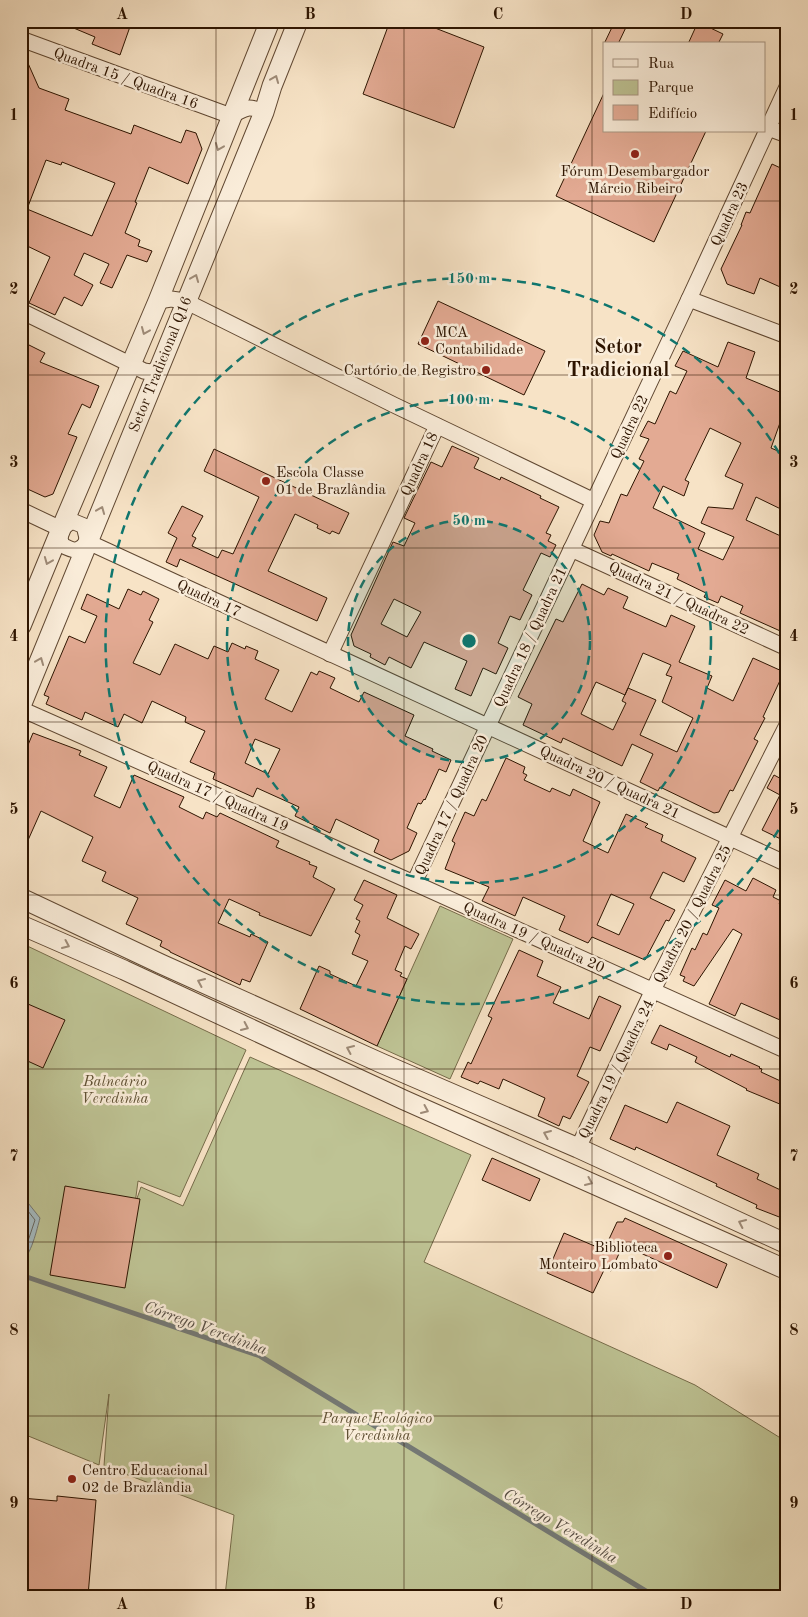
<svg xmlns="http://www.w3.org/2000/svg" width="808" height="1617" font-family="'Old Standard TT',serif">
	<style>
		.green { fill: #bec394; stroke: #766c4a }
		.water { fill: #a4bbc1; stroke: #747874 }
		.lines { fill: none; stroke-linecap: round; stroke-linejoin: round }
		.shore { stroke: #686860; stroke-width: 1 }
		.stream { stroke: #747874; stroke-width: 5 }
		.building { fill: #e3aa93; stroke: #2d1400; fill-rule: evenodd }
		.minor-casing { stroke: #604832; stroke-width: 17 }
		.tertiary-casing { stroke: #604832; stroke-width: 21 }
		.minor { stroke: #faedda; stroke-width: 15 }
		.tertiary { stroke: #faedda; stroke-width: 19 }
		.oneway { stroke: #9e8b78 }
		.grid { fill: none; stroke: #2d1400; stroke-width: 1; stroke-opacity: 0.55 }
		.ring { fill: none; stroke: #0f766e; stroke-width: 2.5; stroke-dasharray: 9 6 }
		.poi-dot { fill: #8f2418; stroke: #faedda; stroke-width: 2 }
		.labels { text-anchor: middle; stroke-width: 5; stroke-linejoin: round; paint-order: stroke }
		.street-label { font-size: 15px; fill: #2d1400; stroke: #faedda }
		.poi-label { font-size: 15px; fill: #2d1400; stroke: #faedda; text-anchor: start }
		.park-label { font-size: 15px; font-style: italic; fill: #605134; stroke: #faedda }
		.water-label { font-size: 16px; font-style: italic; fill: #574e44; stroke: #faedda }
		.district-label { font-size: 20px; font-weight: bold; fill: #2d1400; stroke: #faedda }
		.centre { fill: #0f766e; stroke: #faedda; stroke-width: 2.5 }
		.ring-label { font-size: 15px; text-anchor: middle; font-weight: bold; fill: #0f766e; stroke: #faedda; stroke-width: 5; stroke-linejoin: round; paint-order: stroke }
		.neatline { fill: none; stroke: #2d1400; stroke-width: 2 }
		.grid-label { font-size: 16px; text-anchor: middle; font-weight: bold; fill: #2d1400 }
	</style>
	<rect width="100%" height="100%" fill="#f7e3c6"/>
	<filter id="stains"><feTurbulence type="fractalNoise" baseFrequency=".004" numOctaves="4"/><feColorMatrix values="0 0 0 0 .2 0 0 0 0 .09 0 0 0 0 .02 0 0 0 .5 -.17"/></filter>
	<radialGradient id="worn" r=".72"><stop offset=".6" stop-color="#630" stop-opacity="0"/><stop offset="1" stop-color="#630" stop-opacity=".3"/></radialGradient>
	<g class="green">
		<polygon points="440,906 513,939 450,1079 377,1046"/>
		<polygon points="21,943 246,1050 180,1197 138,1181 135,1204 141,1187 183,1206 250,1057 471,1155 424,1262 695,1385 787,1442 787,1596 225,1596 234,1515 104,1466 109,1394 99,1465 21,1433"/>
	</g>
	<path class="water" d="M21 1194 40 1218C37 1229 31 1256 21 1262Z"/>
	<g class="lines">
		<polyline class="shore" points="21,1202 35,1220 29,1238 21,1256"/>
		<polyline class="stream" points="21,1275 260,1356 654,1596"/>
	</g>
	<g class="building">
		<polygon points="57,21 132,21 120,55 92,44 95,37"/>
		<polygon points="390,21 417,21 484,47 454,128 363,94"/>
		<polygon points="615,21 629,21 618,44 604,44"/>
		<polygon points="698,22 723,34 718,44 688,44"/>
		<path d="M27 61 39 88 69 99 65 110 131 134 134 125 181 143 186 130 196 133 202 149 188 184 149 167 135 202 137 203 125 233 140 240 138 246 152 251 147 262 127 255 112 288 100 283 109 264 84 253 74 275 93 285 82 306 64 297 55 315 29 303 50 257 21 243V77ZM46 160 61 165 62 162 115 183 92 236 27 209Z"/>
		<polygon points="604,93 604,131 706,131 654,242 556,196"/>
		<polygon points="772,164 787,171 787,213 781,226 787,228 787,290 760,278 754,294 727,284 721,269 742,225 741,225 746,212 750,213"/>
		<polygon points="438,301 545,351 524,395 418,344"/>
		<polygon points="21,341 45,353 40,362 99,386 90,408 82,404 68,434 77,437 53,494 45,497 21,486"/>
		<path d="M728 342 755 352 746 378 787 395V422L781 420 771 448 787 455V465L781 478 787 481V512L756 497 746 520 785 538 782 544 787 546V634L740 613 743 606 721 596 718 603 704 597 706 593 677 579 679 574 652 563 649 571 612 554 611 556 602 552 594 535 600 521 609 523 621 494 627 496 644 461 639 459 649 439 640 436 648 421 655 424 670 391 676 394 687 371 675 366 683 351 718 367ZM710 428 741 443 725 476 743 484 733 509 708 507 701 523 734 537 723 560 698 549 705 533 653 508 663 486 684 496 689 482 685 480Z"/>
		<path d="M452 446 479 458 474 468 500 480 501 477 541 496 540 498 559 507 546 533 551 535 548 541 556 545 550 557 541 553 523 590 532 595 520 620 510 616 498 643 508 648 496 674 483 668 471 696 455 689 467 661 424 642 411 668 389 657 385 665 370 657 371 654 354 646 351 635 393 542 404 546 415 523 404 518 431 462 442 467ZM394 599 421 612 407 637 381 624Z"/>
		<polygon points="214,449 349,513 339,534 332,531 330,534 317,528 318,525 295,514 268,571 327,598 317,621 180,559 177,567 166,562 177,538 168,533 182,506 203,516 192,536 196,538 192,546 218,558 222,550 233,554 259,497 204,471"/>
		<path d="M582 584 604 595 608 588 628 597 623 608 666 627 671 615 695 626 679 662 712 676 707 688 733 701 753 658 784 672 763 717 765 718 754 739 758 741 733 791 730 790 719 812 714 813 660 787 658 791 640 782 653 754 632 744 622 766 563 738 561 743 523 725 532 704 518 697 556 619 563 622ZM643 653 671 665 666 675 672 677 662 702 693 718 677 752 640 735 656 700 628 688 622 701 626 703 613 730 581 714 596 682 625 695Z"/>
		<path d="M128 589 141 595 143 591 159 599 149 620 153 622 133 663 145 668 160 675 175 644 208 659 214 646 228 652 232 643 245 649 246 646 258 651 255 659 279 670 265 699 292 712 311 672 317 675 319 671 335 678 330 688 359 702 364 692 414 715 405 736 433 749 432 751 451 760 446 772 439 769 425 800 424 799 421 804 418 803 407 828 417 833 409 851 391 860 374 852 379 840 336 819 330 833 295 816 299 807 257 788 253 797 213 779 215 773 190 762 205 731 185 722 186 717 152 701 142 723 124 714 118 727 85 712 82 720 46 704 49 697 44 695 69 636 85 643 97 616 81 609 87 594 119 609ZM255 739 280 749 268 774 245 763Z"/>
		<polygon points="33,733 81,751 79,755 107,767 94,796 120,808 134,775 184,797 179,807 203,819 206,812 217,817 220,813 279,841 276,847 310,862 309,864 317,867 313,877 335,889 311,936 259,915 260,913 229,899 218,923 250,937 251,934 268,942 250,982 242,979 240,985 170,952 170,951 160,946 162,941 126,924 138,898 102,881 106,872 82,861 93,837 41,811 21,856 21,751 24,744 28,745"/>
		<path d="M506 758 525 767 523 773 527 775 524 780 550 792 552 788 570 796 573 789 600 802 583 841 608 853 626 814 648 824 645 827 663 835 661 841 696 858 684 882 663 872 650 898 675 910 669 921 666 920 645 960 592 937 588 943 559 930 565 916 523 897 515 916 482 901 489 887 445 869 455 843 452 841 465 812 474 816 482 799 486 801ZM611 894 634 904 619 935 597 925Z"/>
		<polygon points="774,775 787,782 787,842 762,830 780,795 767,788"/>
		<polygon points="753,878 776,890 773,897 781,901 779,904 782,906 780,910 787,913 787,1023 741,1003 735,1016 709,1004 742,934 733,929 694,986 683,981 685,977 680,975 692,948 695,950 703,933 707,935 719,908 712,905 725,880 746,891"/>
		<polygon points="364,880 397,895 387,918 419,934 411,949 405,946 395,970 402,973 400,976 407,979 377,1046 300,1009 319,966 330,971 330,974 356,986 368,961 352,954 360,935 355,932 360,921 356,919 363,905 354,900"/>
		<polygon points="519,950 543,961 537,976 561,987 553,1003 589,1019 599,996 621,1006 600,1051 590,1047 577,1076 589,1082 570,1119 563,1116 559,1126 538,1116 545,1098 503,1079 499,1089 480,1081 478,1084 461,1077 468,1062 471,1064 492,1018 488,1016"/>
		<polygon points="21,1001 65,1020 43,1068 21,1058"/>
		<polygon points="660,1025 730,1057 731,1054 760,1067 759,1068 762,1069 761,1072 787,1084 787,1107 746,1090 747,1089 695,1062 697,1057 669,1044 667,1050 651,1043"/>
		<polygon points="677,1102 730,1126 717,1155 759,1174 757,1179 787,1193 787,1220 756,1208 757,1205 716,1186 717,1184 636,1147 635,1150 610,1139 625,1105 667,1123"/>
		<polygon points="492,1158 540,1179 530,1201 482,1180"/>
		<polygon points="65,1186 140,1199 125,1288 50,1275"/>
		<polygon points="625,1218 727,1264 717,1288 623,1245 611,1271 605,1268 593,1293 547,1273 564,1233 604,1250 617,1222 623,1222"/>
		<polygon points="57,1496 96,1500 88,1596 21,1596 21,1498 57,1501"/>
	</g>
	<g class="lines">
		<defs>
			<g id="minor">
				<path d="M21 39 231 116C245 108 248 105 264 112"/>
				<polyline points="768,128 787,135"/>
				<polyline points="689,299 787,336"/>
				<polyline points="158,301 171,299 185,301 394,405 594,501"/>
				<polyline points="21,311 144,371 150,372 158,369"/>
				<polyline points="21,510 61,529"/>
				<path d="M61 529 60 539 62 545C75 552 77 552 88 542"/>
				<polyline points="61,529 72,521 84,526 88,542"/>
				<polyline points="88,542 787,864"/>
				<polyline points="571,549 787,648"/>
				<polyline points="330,654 437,426"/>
				<polyline points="21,709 414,883 787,1051"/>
				<polyline points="414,883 689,299 787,87"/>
				<polyline points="578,1148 653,990 787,725"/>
			</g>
			<g id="tertiary">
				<polyline points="21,626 61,529 158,301 270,21"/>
				<polyline points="21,706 264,112 272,86 298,21"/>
				<polyline points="21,898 161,964 381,1063 578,1148 787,1244"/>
				<polyline points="21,925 124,970 404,1100 787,1270"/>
			</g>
		</defs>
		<use href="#minor" class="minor-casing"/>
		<use href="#tertiary" class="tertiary-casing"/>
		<use href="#minor" class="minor"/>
		<use href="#tertiary" class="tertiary"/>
	</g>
	<defs><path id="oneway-chevron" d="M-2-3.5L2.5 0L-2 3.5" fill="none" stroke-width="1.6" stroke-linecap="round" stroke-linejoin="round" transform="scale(1.25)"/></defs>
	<g class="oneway">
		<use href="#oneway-chevron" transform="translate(275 79) rotate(-68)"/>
		<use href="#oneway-chevron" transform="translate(219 147) rotate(112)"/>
		<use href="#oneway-chevron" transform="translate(195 278) rotate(-68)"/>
		<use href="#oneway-chevron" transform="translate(145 331) rotate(113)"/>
		<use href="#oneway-chevron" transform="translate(101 510) rotate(-68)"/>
		<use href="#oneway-chevron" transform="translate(48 561) rotate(112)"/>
		<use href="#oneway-chevron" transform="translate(40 661) rotate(-68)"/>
		<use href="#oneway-chevron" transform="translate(66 945) rotate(24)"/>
		<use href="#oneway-chevron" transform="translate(201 982) rotate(-156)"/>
		<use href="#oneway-chevron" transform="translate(245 1027) rotate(25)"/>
		<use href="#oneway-chevron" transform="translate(350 1049) rotate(-156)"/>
		<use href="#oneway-chevron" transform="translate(425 1110) rotate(24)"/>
		<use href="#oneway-chevron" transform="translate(547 1134) rotate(-157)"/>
		<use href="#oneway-chevron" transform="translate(589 1182) rotate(24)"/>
		<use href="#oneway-chevron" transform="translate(742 1223) rotate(-155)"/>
	</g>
	<path class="grid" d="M216 21V1596M404 21V1596M592 21V1596M21 201H787M21 375H787M21 548H787M21 722H787M21 895H787M21 1069H787M21 1242H787M21 1416H787"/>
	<circle cx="469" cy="641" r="121" fill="#0f766e" fill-opacity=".12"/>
	<g class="ring">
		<circle cx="469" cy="641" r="121"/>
		<circle cx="469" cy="641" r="242"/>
		<path d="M786 817A363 363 0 1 1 786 465"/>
	</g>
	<g class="poi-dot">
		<circle cx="635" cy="154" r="5"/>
		<circle cx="425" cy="341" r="5"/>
		<circle cx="486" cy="370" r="5"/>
		<circle cx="266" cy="481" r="5"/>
		<circle cx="668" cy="1256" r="5"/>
		<circle cx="72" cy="1479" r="5"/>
	</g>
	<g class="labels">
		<g class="street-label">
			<text transform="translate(126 78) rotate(20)" y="5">Quadra 15 / Quadra 16</text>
			<text transform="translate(729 214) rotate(-65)" y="5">Quadra 23</text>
			<text transform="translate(160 364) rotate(-68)" y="5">Setor Tradicional Q16</text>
			<text transform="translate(629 427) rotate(-65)" y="5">Quadra 22</text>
			<text transform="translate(419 464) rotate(-65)" y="5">Quadra 18</text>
			<text transform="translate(209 598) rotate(25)" y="5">Quadra 17</text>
			<text transform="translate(679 598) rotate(25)" y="5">Quadra 21 / Quadra 22</text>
			<text transform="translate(530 637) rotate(-65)" y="5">Quadra 18 / Quadra 21</text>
			<text transform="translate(610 782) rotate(25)" y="5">Quadra 20 / Quadra 21</text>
			<text transform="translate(218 796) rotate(24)" y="5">Quadra 17 / Quadra 19</text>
			<text transform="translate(451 805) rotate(-65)" y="5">Quadra 17 / Quadra 20</text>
			<text transform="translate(692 914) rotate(-63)" y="5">Quadra 20 / Quadra 25</text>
			<text transform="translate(534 937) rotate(24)" y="5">Quadra 19 / Quadra 20</text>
			<text transform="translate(616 1069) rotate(-64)" y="5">Quadra 19 / Quadra 24</text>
		</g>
		<g class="poi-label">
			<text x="635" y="176" text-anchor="middle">Fórum Desembargador<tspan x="635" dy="17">Márcio Ribeiro</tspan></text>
			<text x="435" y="337">MCA<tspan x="435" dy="17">Contabilidade</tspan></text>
			<text x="476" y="375" text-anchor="end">Cartório de Registro</text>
			<text x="276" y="477">Escola Classe<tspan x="276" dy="17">01 de Brazlândia</tspan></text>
			<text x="658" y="1252" text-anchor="end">Biblioteca<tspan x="658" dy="17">Monteiro Lombato</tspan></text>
			<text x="82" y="1475">Centro Educacional<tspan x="82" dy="17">02 de Brazlândia</tspan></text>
		</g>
		<g class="park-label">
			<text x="115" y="1086">Balneário<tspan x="115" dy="17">Veredinha</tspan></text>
			<text x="377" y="1423">Parque Ecológico<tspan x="377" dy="17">Veredinha</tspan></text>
		</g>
		<g class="water-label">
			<text transform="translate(206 1327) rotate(20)" y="6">Córrego Veredinha</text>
			<text transform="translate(561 1525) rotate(31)" y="6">Córrego Veredinha</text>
		</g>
		<g class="district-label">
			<text x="618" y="353">Setor<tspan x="618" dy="23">Tradicional</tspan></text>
		</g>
	</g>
	<circle cx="469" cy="641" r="8" class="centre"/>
	<g class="ring-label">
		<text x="469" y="283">150 m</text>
		<text x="469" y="404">100 m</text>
		<text x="469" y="525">50 m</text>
	</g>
	<rect width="808" height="1617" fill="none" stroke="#f7e3c6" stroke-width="55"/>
	<rect x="603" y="42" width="162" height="90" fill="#faedda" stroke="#a89683"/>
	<rect x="613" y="59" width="25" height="8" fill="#faedda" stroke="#a89683"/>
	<text x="648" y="68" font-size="15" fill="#2d1400">Rua</text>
	<rect x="613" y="80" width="25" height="15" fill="#bec394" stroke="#a89683"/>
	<text x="648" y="92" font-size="15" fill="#2d1400">Parque</text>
	<rect x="613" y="105" width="25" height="15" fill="#e3aa93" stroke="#a89683"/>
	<text x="648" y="118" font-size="15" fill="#2d1400">Edifício</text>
	<rect x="28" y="28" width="752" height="1562" class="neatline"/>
	<g class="grid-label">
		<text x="122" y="19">A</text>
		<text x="310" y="19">B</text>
		<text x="498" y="19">C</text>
		<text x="686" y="19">D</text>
		<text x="14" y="120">1</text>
		<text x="794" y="120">1</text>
		<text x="14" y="294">2</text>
		<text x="794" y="294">2</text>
		<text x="14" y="467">3</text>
		<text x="794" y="467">3</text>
		<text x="14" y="641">4</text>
		<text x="794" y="641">4</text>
		<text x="14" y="814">5</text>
		<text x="794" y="814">5</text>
		<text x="14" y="988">6</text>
		<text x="794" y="988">6</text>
		<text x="14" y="1161">7</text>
		<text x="794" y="1161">7</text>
		<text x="14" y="1335">8</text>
		<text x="794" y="1335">8</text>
		<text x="14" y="1508">9</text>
		<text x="794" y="1508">9</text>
		<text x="122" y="1609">A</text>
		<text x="310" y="1609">B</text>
		<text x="498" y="1609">C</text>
		<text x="686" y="1609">D</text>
	</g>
	<rect width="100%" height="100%" filter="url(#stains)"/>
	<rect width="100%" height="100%" fill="url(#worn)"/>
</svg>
